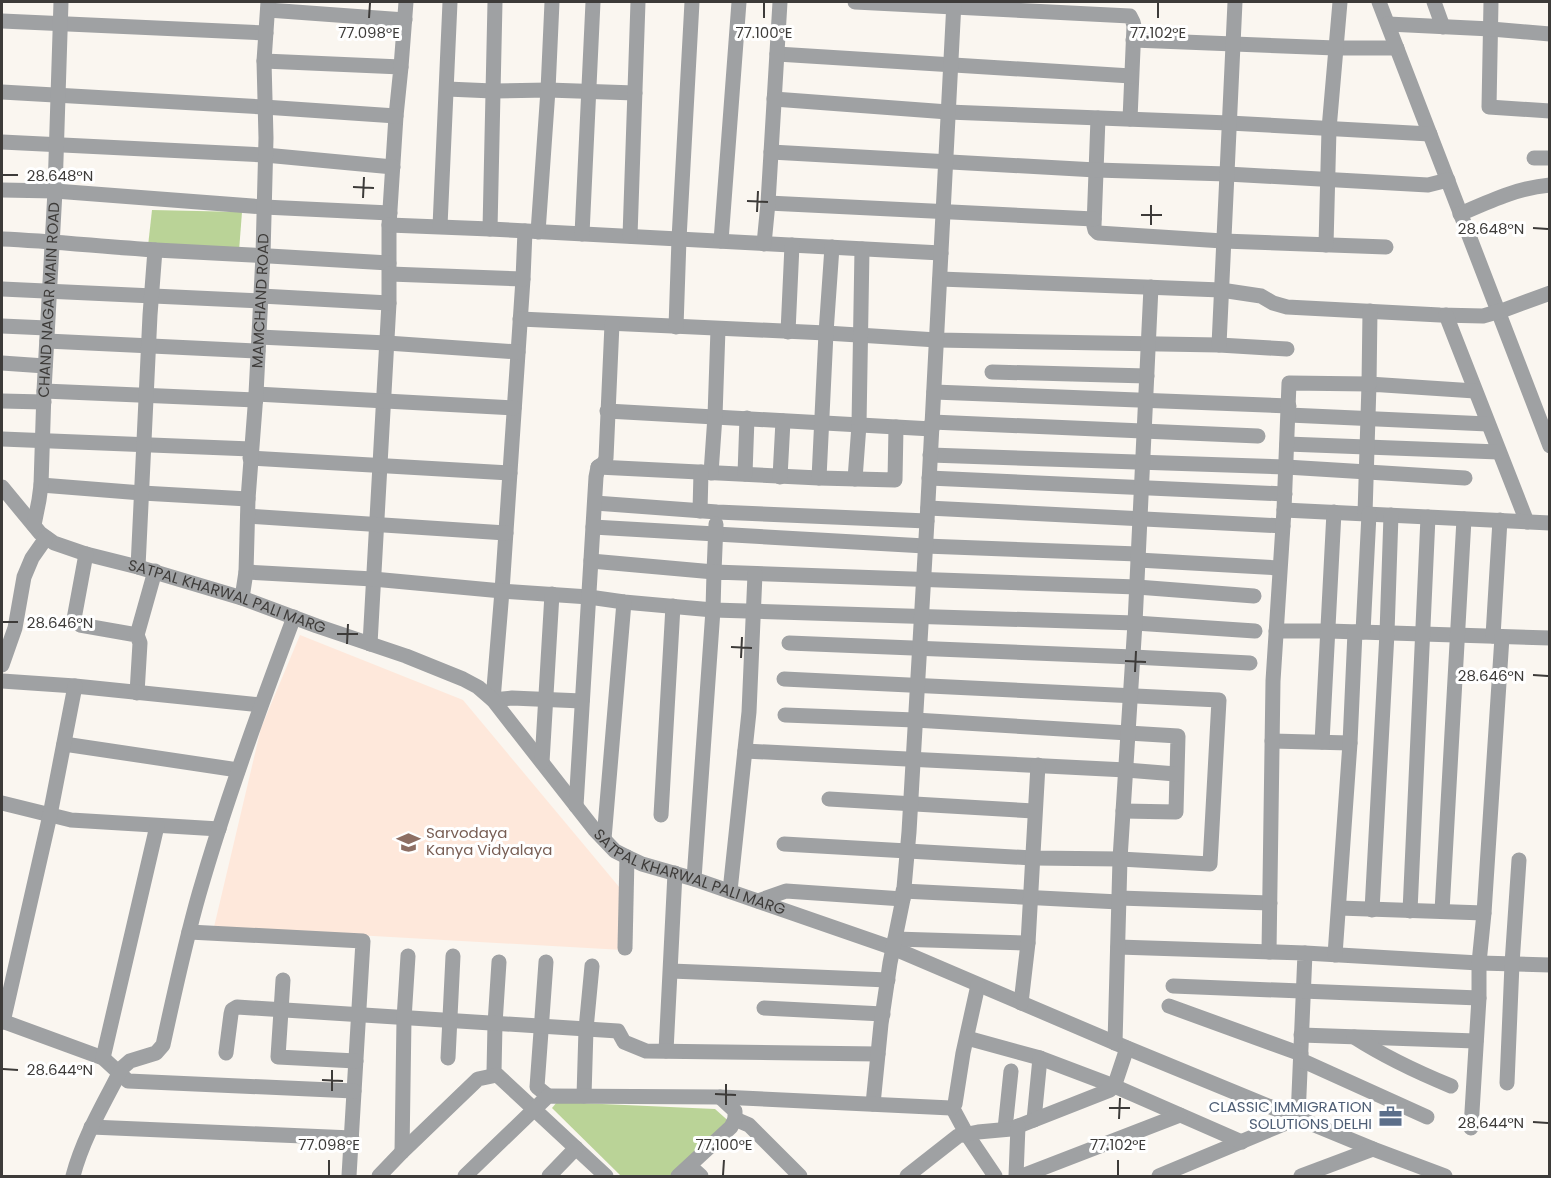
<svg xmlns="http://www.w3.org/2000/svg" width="1551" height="1178" font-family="Poppins,sans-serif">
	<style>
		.education { fill: #fee8db }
		.park { fill: #bad397 }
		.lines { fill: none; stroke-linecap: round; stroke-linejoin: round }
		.minor { stroke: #9fa1a3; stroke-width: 15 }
		.ticks { fill: none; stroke: #3d3b39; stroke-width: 2 }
		.labels { text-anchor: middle; stroke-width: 6; stroke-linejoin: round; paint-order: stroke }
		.street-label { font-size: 15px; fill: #3d3b39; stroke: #fff }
		.education-label { font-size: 15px; fill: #785e54; stroke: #fff; text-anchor: start }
		.service-label { font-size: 15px; fill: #4e5e75; stroke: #fff; text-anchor: end }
		.ticks-label { font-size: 15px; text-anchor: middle; fill: #3d3b39; stroke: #fff; stroke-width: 6; stroke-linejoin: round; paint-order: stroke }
	</style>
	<rect width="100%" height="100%" fill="#faf6f0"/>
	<polygon class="education" points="300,635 463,700 625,894 623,950 214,927 261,728"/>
	<g class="park">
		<polygon points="152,210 242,212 239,251 148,246"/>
		<polygon points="557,1102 715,1109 733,1125 675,1176 621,1176 552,1108"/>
	</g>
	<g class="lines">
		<g class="minor">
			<polyline points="855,2 1130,16 1133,22 1134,26 1130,119"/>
			<polyline points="1379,2 1550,446"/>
			<polyline points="1434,2 1443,27"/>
			<polyline points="1491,2 1489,107 1550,111"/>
			<polyline points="268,10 405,20"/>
			<polyline points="2,21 266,33"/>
			<polyline points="1388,24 1491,29 1550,34"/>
			<polyline points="1133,40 1336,48 1397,48"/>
			<polyline points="777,54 1131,76"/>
			<polyline points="264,61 401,67 396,116 389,225 389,303 370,644"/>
			<polyline points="401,67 406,2"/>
			<polyline points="447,89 493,91 548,90 635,93"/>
			<polyline points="2,92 264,107 396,116"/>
			<polyline points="774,99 948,112 1229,123 1430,134"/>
			<polyline points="1098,118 1094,226 1095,230 1098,233 1223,241 1386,247"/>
			<polyline points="2,142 265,155 393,167"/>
			<polyline points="771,152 1096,170 1227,174 1428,185 1448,180"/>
			<polyline points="1534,158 1550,158"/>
			<polyline points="2,190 55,191 264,207 390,213"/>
			<polyline points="768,203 1094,219"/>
			<path d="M1460 214C1490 201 1517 188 1550 185"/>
			<polyline points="389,225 490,229 941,253"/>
			<polyline points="440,226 450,2"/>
			<polyline points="490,229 495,2"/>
			<polyline points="538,232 548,90 552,2"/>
			<polyline points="582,234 593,2"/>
			<polyline points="630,236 638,2"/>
			<path d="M2 239C53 241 105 247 156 250 234 254 311 258 389 263"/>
			<polyline points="721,241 739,2"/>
			<polyline points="764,244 768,203 780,2"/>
			<polyline points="1326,245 1329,129 1340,2"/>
			<polyline points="390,274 523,279 502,591 493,700 512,698 582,701"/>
			<polyline points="523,279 525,231"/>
			<polyline points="940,279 1221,290 1261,296 1273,303 1287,307 1440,315 1483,316 1504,310 1550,293"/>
			<polyline points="2,289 260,301"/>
			<polyline points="261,296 389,303"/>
			<polyline points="1446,315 1527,522"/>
			<polyline points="520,319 826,333 937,340 1219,345 1287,349"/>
			<polyline points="2,326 47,328"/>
			<polyline points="676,327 679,239 692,2"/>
			<polyline points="788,332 792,245"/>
			<polyline points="259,337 387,343 518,352"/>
			<polyline points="47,341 258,351"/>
			<polyline points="1219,345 1235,2"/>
			<polyline points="2,363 45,366"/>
			<polyline points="992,372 1147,376"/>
			<polyline points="44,391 256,400"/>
			<polyline points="934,392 1289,406"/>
			<polyline points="256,394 514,408"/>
			<polyline points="2,401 44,402"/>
			<polyline points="607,411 932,429"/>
			<polyline points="1289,415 1488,424"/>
			<polyline points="932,422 1258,436"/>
			<polyline points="2,439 251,449"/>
			<polyline points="1287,444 1499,452"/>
			<polyline points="930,455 1286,467 1465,478"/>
			<polyline points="250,458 510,473"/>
			<polyline points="598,467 819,478 895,480 896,427"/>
			<polyline points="711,473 715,416 718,329"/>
			<polyline points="745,474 747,418"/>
			<polyline points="780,477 783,421"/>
			<polyline points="819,478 826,333 832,247"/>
			<polyline points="929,478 1285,494"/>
			<polyline points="855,479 859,425 862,249"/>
			<polyline points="41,485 142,493 248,499"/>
			<path id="s1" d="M2 487 40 533 54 543 86 554 138 567 242 598 317 626 406 656 463 679 478 687 493 700 594 829 615 851 627 857 642 864 694 879 893 948 1127 1048 1373 1149 1445 1176"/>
			<polyline points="595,503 717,512 927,521"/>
			<polyline points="928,508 1283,526"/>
			<polyline points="1284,510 1550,523"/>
			<polyline points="700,511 701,472"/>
			<polyline points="1365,514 1369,384 1475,391"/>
			<polyline points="248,516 506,533"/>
			<path id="s2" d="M34 525 39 500 41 485 44 391 55 191 61 2"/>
			<polyline points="593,527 925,546 1138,554"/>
			<polyline points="86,554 74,619 80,625 137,635 140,643 137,693"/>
			<polyline points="1138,560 1279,568"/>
			<polyline points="591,561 714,572 716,524"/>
			<polyline points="138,567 150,315 155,250"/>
			<polyline points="246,572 373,579 502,591 589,597 624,602 713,610 1135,623 1255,631"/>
			<path id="s3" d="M242 598 246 572 248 499 256 394 263 255 266 138 264 61 268 2"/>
			<polyline points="1276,631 1328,631 1550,638"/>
			<polyline points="1363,632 1369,514"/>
			<polyline points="137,635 155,571"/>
			<polyline points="1493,636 1500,520"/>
			<polyline points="789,643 1133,657 1250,663"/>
			<polyline points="2,665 15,628 24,577 32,558 46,538"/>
			<polyline points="784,679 1219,700 1210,864 1120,859 1033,858 784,844"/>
			<polyline points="2,681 75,686 261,705"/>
			<polyline points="785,715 915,720 1178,736 1176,812 1123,811"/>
			<polyline points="1272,741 1350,743"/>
			<polyline points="1322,742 1334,512"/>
			<polyline points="64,744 238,770"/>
			<polyline points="745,751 1126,770 1176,774"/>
			<polyline points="542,762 552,594"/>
			<polyline points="829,799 1034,811"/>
			<polyline points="2,803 71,820 219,829"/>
			<polyline points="576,806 596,477 598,467 604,463 606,458 612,324"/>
			<polyline points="661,815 673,606"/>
			<polyline points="604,839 624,602"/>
			<polyline points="694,879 713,610 714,572 1137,587 1254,596"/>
			<polyline points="730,891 749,712 755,574"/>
			<polyline points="903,891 1119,902"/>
			<polyline points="1119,898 1270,903"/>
			<polyline points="758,901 786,891 903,899"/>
			<polyline points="1339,908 1484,913"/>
			<polyline points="1372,910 1387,633 1391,515"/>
			<polyline points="1410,911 1428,517"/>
			<polyline points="1442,911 1464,519"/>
			<polyline points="189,932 363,941 349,1176"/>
			<polyline points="895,939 1028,943"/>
			<polyline points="1118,947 1305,953 1298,1118 1159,1176"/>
			<polyline points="625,948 627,857"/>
			<polyline points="1269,952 1273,681 1284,510 1289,383 1369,384 1370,311"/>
			<polyline points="1305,953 1479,963 1550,965"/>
			<polyline points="1335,955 1350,743 1355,632"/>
			<polyline points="499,962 495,1024 494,1072 606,1176"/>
			<polyline points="546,962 537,1087 548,1096"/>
			<polyline points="671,971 888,980"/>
			<polyline points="283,980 278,1057 356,1061"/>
			<polyline points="1173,986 1479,998"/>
			<polyline points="1021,1003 1028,943 1038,765"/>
			<polyline points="1169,1006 1301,1054"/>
			<polyline points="764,1008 883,1014"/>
			<polyline points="2,1021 103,1058 128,1081 354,1091"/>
			<polyline points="3,1022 50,815 75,686"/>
			<polyline points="1301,1035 1476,1041"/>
			<path d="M1354 1037C1385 1057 1417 1072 1451 1086"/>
			<polyline points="967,1038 1040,1058 1114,1086 1242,1142"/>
			<polyline points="1115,1043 1120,859 1135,623 1151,287"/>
			<polyline points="666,1051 675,873"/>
			<polyline points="226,1053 231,1014 232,1010 237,1007 618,1031 624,1042 646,1051 878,1054"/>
			<polyline points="103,1058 157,826"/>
			<polyline points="448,1058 453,956"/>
			<polyline points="1301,1060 1427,1117"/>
			<polyline points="1507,1083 1512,964 1519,860"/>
			<polyline points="584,1096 586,1029 592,966"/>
			<polyline points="873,1104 881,1024 890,963 903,899 909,832 927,521 954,2"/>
			<polyline points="952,1107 966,1133 995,1176"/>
			<polyline points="735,1119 749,1125 800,1176"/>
			<polyline points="1034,1120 1040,1058"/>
			<polyline points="91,1127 352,1138"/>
			<polyline points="1471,1128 1479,998 1479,963 1484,913 1502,637"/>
			<polyline points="1005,1129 1011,1071"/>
			<polyline points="402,1152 404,1019 408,956"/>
			<polyline points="690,1166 701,1176"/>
			<path d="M73 1176C83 1138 104 1103 122 1068L130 1061 156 1053 163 1045C174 994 185 943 199 894 226 800 260 708 294 617"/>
			<polyline points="379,1176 402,1152 478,1079 497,1075"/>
			<polyline points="465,1176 548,1096 720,1097 951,1108 955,1104 963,1053 978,985"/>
			<polyline points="549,1176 576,1148"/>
			<polyline points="678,1176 731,1127 735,1119 735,1111 720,1097"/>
			<polyline points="907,1176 958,1136 978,1132 1011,1129 1110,1090 1115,1084 1127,1048"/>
			<polyline points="1016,1176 1018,1126"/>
			<polyline points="1022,1176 1180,1115"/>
			<polyline points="1301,1176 1373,1149"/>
		</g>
	</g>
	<path class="ticks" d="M369 18 370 3M764 18V3M1158 18V3M3 175H18M353 187 374 188M363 198 364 177M747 201 768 202M757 212 758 191M1141 215H1162M1151 225V205M1533 228 1548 229M3 622H18M337 634H358M347 644 348 624M731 647 752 648M741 658 742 637M1125 661 1146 662M1135 672 1136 651M1533 675 1548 676M3 1069 18 1070M322 1080 343 1081M332 1091V1070M715 1094 736 1095M726 1105V1084M1109 1108H1130M1119 1119 1120 1098M1533 1122 1548 1123M329 1175V1160M723 1175 724 1160M1118 1175V1160"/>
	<defs>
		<symbol id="school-bare" viewBox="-9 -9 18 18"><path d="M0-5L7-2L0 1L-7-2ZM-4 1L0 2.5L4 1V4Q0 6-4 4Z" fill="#8d6e63" stroke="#fff" stroke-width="2.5" paint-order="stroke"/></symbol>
		<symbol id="office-bare" viewBox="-9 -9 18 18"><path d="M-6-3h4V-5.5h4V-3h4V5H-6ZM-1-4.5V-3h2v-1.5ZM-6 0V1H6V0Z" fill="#5c6f8a" stroke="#fff" stroke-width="2.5" paint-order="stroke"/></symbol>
	</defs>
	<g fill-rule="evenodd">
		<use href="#school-bare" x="392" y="826" width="33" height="33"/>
		<use href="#office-bare" x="1374" y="1100" width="33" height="33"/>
	</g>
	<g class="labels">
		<g class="street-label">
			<text dy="5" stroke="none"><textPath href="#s2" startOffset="226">CHAND NAGAR MAIN ROAD</textPath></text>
			<text dy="5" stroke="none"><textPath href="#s3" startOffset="298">MAMCHAND ROAD</textPath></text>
			<text dy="5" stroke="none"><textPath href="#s1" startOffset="258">SATPAL KHARWAL PALI MARG</textPath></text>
			<text dy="5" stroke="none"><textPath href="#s1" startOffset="816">SATPAL KHARWAL PALI MARG</textPath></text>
		</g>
		<g class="education-label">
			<text x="426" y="838">Sarvodaya<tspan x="426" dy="17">Kanya Vidyalaya</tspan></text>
		</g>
		<g class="service-label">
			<text x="1372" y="1112">CLASSIC IMMIGRATION<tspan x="1372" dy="17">SOLUTIONS DELHI</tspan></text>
		</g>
	</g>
	<g class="ticks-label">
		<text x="369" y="38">77.098°E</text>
		<text x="764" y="38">77.100°E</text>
		<text x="1158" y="38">77.102°E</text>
		<text x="60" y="181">28.648°N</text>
		<text x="1491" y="234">28.648°N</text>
		<text x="60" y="628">28.646°N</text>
		<text x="1491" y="681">28.646°N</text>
		<text x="60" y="1075">28.644°N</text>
		<text x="1491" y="1128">28.644°N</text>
		<text x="329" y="1150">77.098°E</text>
		<text x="724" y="1150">77.100°E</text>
		<text x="1118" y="1150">77.102°E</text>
	</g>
	<rect width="1551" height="1178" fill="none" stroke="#3d3b39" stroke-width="6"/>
</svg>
